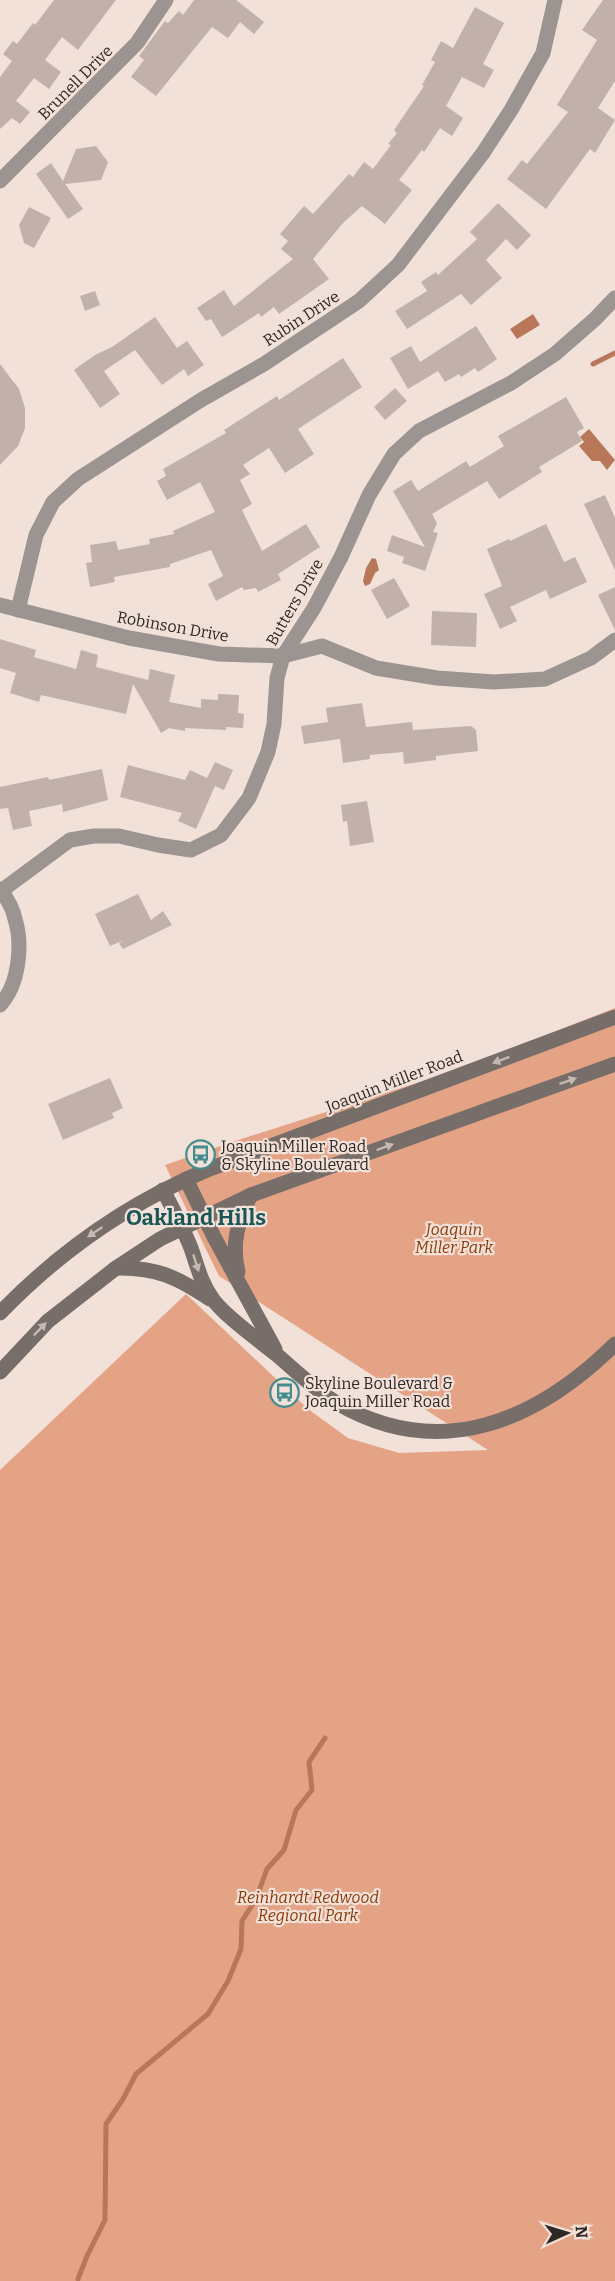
<svg xmlns="http://www.w3.org/2000/svg" width="615" height="2281" font-family="Bitter,serif">
	<style>
		.green { fill: #e5a385 }
		.water { fill: #b87759 }
		.lines { fill: none; stroke-linecap: round; stroke-linejoin: round }
		.stream { stroke: #b87759; stroke-width: 5 }
		.building { fill: #c1b1aa }
		.minor { stroke: #9b9491; stroke-width: 15 }
		.secondary { stroke: #776d69; stroke-width: 15 }
		.oneway { fill: #c6b8b2 }
		.labels { text-anchor: middle; stroke-width: 4.5; stroke-linejoin: round; paint-order: stroke }
		.street-label { font-size: 16px; fill: #2f2926; stroke: #f1e1d9 }
		.poi-label { font-size: 16px; fill: #2f2926; stroke: #f1e1d9; text-anchor: start }
		.park-label { font-size: 16px; font-style: italic; fill: #8b3b09; stroke: #f1e1d9 }
		.district-label { font-size: 22px; font-weight: bold; fill: #1b5757; stroke: #f1e1d9 }
	</style>
	<rect width="100%" height="100%" fill="#f1e1d9"/>
	<polygon class="green" points="615,1008 615,2281 0,2281 0,1470 186,1294 308,1409 348,1438 399,1453 488,1450 219,1276 165,1165 232,1142 451,1072"/>
	<g class="water">
		<polygon points="533,314 540,325 517,339 510,329"/>
		<polygon points="589,429 615,460 607,470 600,461 592,461 579,446 584,442 580,437"/>
		<polygon points="372,558 376,559 379,570 375,573 370,584 365,586 363,581 366,568"/>
	</g>
	<g class="lines">
		<g class="stream">
			<polyline points="593,364 615,353"/>
			<polyline points="78,2279 87,2256 105,2220 106,2124 123,2099 136,2074 208,2014 228,1981 241,1949 242,1921 256,1899 267,1869 284,1850 296,1810 312,1790 309,1762 325,1738"/>
		</g>
	</g>
	<g class="building">
		<polygon points="54,0 116,0 78,50 62,37 45,60 61,72 49,89 34,78 16,101 30,112 20,124 12,118 0,129 0,77 12,61 3,54 13,41 17,44 33,23 35,25"/>
		<polygon points="194,0 236,0 264,22 254,34 240,22 228,38 212,27 156,96 131,77 144,60 139,56 165,21 168,23 179,11 183,15"/>
		<polygon points="603,0 615,0 615,81 598,108 615,120 595,153 590,149 546,209 507,179 522,160 527,164 568,112 557,105 597,40 582,30"/>
		<polygon points="475,7 504,23 483,64 494,70 484,88 462,77 446,106 463,118 452,136 440,128 424,152 422,150 399,180 412,190 400,205 385,224 362,206 343,223 313,259 329,279 279,314 274,307 261,317 259,313 222,337 211,319 206,321 197,308 224,290 234,306 293,259 281,249 288,241 280,234 304,206 313,214 349,174 353,177 364,162 373,169 391,145 388,144 397,133 394,130 424,86 422,85 435,62 431,60 441,41 453,48"/>
		<polygon points="96,146 108,162 101,180 65,184 83,209 68,219 36,174 51,163 63,181 76,149"/>
		<polygon points="498,203 531,235 517,250 506,239 486,260 502,278 471,305 461,294 407,329 395,311 427,291 421,282 436,272 438,275 477,239 470,232"/>
		<polygon points="29,207 51,218 34,248 24,243 19,225"/>
		<polygon points="95,291 100,305 85,311 80,296"/>
		<polygon points="155,317 177,348 187,341 204,365 188,376 184,369 162,385 135,350 104,371 120,394 100,408 74,370 95,355 112,347"/>
		<polygon points="476,326 497,359 478,372 475,368 461,377 459,374 445,382 438,371 408,389 390,358 411,346 420,362"/>
		<polygon points="343,358 362,387 298,429 314,454 285,473 269,448 243,465 250,474 240,480 252,504 242,510 262,551 306,524 320,547 278,574 281,580 258,592 256,588 244,590 242,587 216,601 208,584 223,576 211,550 170,564 170,567 114,577 115,582 90,587 86,563 92,562 90,545 116,541 118,550 150,544 149,539 174,534 173,531 215,512 200,482 167,500 157,481 166,476 163,469 226,433 224,430 277,396 279,400"/>
		<polygon points="0,364 19,389 25,408 25,428 18,446 0,465"/>
		<polygon points="395,388 407,401 385,420 374,407"/>
		<polygon points="566,397 584,428 577,432 582,441 539,467 542,472 499,499 487,481 432,514 437,523 433,532 438,533 425,571 402,563 404,557 387,551 392,535 425,547 393,491 411,480 418,491 466,461 470,467 504,446 498,436"/>
		<polygon points="605,495 615,518 615,570 584,504"/>
		<polygon points="546,524 564,562 575,557 587,582 550,599 546,590 510,607 517,621 500,629 484,594 502,586 487,549 509,539 510,541"/>
		<polygon points="394,578 410,606 387,619 371,590"/>
		<polygon points="615,587 615,630 598,595"/>
		<polygon points="432,611 477,613 476,647 431,645"/>
		<polygon points="0,639 36,650 34,657 76,669 81,650 98,655 96,667 148,680 150,669 175,675 169,702 201,708 201,699 218,700 218,694 239,695 238,713 244,714 243,728 226,727 226,730 185,728 185,731 169,728 161,733 133,684 126,714 41,695 39,702 10,693 16,673 0,668"/>
		<polygon points="362,703 366,727 412,722 413,730 471,726 476,730 478,751 436,756 436,760 404,764 403,752 370,755 370,759 343,763 340,739 304,744 301,726 328,722 326,708"/>
		<polygon points="215,762 233,770 224,790 215,786 196,829 178,821 182,813 120,797 128,765 185,780 190,770 207,778"/>
		<polygon points="102,769 108,800 63,812 62,804 29,811 32,826 13,830 8,808 0,809 0,787 48,777 49,780"/>
		<polygon points="367,801 374,842 350,846 347,821 343,822 341,805"/>
		<polygon points="138,894 151,920 163,911 172,925 123,949 119,943 124,940 110,946 95,914"/>
		<polygon points="110,1078 123,1108 112,1113 114,1118 63,1140 48,1104"/>
	</g>
	<g class="lines">
		<g class="minor">
			<polyline points="0,181 137,43 166,0"/>
			<polyline points="0,605 129,638 219,654 283,656 322,646 376,668 437,678 494,682 545,679 591,658 615,640"/>
			<polyline points="18,610 36,535 53,502 78,479 201,400 264,364 359,301 398,265 483,153 511,110 543,53 555,0"/>
			<path d="M0 889C6 897 13 909 15 919 23 945 19 985 0 1005"/>
			<polyline points="1,891 70,840 94,836 119,836 158,845 191,850 221,835 249,798 268,752 274,724 277,678 283,656 314,608 341,557 369,495 394,454 419,431 511,383 555,354 595,319 615,298"/>
		</g>
		<g class="secondary">
			<polyline points="186,1179 214,1237 275,1349"/>
			<path d="M163 1190C173 1209 183 1228 191 1248 197 1265 201 1283 212 1298 223 1315 260 1341 277 1355 296 1371 315 1390 337 1403 440 1463 537 1421 615 1344"/>
			<path d="M116 1268C156 1267 177 1277 210 1299"/>
			<path d="M238 1272C231 1244 238 1220 251 1195"/>
			<path d="M0 1313C59 1252 129 1203 207 1170L615 1017"/>
			<polyline points="0,1372 48,1321 116,1268 160,1239 251,1195 615,1064"/>
		</g>
	</g>
	<defs><path id="oneway-solid" d="M-6-.8H1V-3.2L6.5 0L1 3.2V.8H-6Z" transform="scale(1.5)"/></defs>
	<g class="oneway">
		<use href="#oneway-solid" transform="translate(501 1060) rotate(159)"/>
		<use href="#oneway-solid" transform="translate(568 1081) rotate(-19)"/>
		<use href="#oneway-solid" transform="translate(385 1147) rotate(-20)"/>
		<use href="#oneway-solid" transform="translate(95 1232) rotate(146)"/>
		<use href="#oneway-solid" transform="translate(196 1263) rotate(72)"/>
		<use href="#oneway-solid" transform="translate(40 1329) rotate(-46)"/>
	</g>
	<defs>
		<symbol id="bus-ring" viewBox="-11 -11 22 22"><circle r="9.5" fill="#f1e1d9" stroke="#458d8d" stroke-width="1.5"/><path d="M-5-6H5V4H4V6H2V4H-2V6H-4V4H-5ZM-3.5-4V0h7V-4ZM-3.5 1.2v1.5H-2V1.2ZM2 1.2v1.5H3.5V1.2Z" fill="#458d8d"/></symbol>
	</defs>
	<g fill-rule="evenodd">
		<use href="#bus-ring" x="184" y="1138" width="33" height="33"/>
		<use href="#bus-ring" x="268" y="1376" width="33" height="33"/>
	</g>
	<g class="labels">
		<g class="street-label">
			<text transform="translate(75 82) rotate(-45)" y="6">Brunell Drive</text>
			<text transform="translate(301 318) rotate(-33)" y="6">Rubin Drive</text>
			<text transform="translate(294 602) rotate(-60)" y="6">Butters Drive</text>
			<text transform="translate(173 626) rotate(10)" y="6">Robinson Drive</text>
			<text transform="translate(394 1081) rotate(-21)" y="6">Joaquin Miller Road</text>
		</g>
		<g class="poi-label">
			<text x="221" y="1152">Joaquin Miller Road<tspan x="221" dy="18">&amp; Skyline Boulevard</tspan></text>
			<text x="305" y="1389">Skyline Boulevard &amp;<tspan x="305" dy="18">Joaquin Miller Road</tspan></text>
		</g>
		<g class="park-label">
			<text x="454" y="1235">Joaquin<tspan x="454" dy="18">Miller Park</tspan></text>
			<text x="308" y="1903">Reinhardt Redwood<tspan x="308" dy="18">Regional Park</tspan></text>
		</g>
		<g class="district-label">
			<text x="196" y="1225">Oakland Hills</text>
		</g>
	</g>
	<g transform="translate(567 2233) rotate(86)" stroke="#f1e1d9" stroke-width="4.5" paint-order="stroke">
	<path d="M0-4.5L10 22L0 15L-10 22Z" fill="#2f2926"/>
	<text y="-9" font-size="16" font-weight="bold" text-anchor="middle" fill="#2f2926">N</text>
	</g>
</svg>
